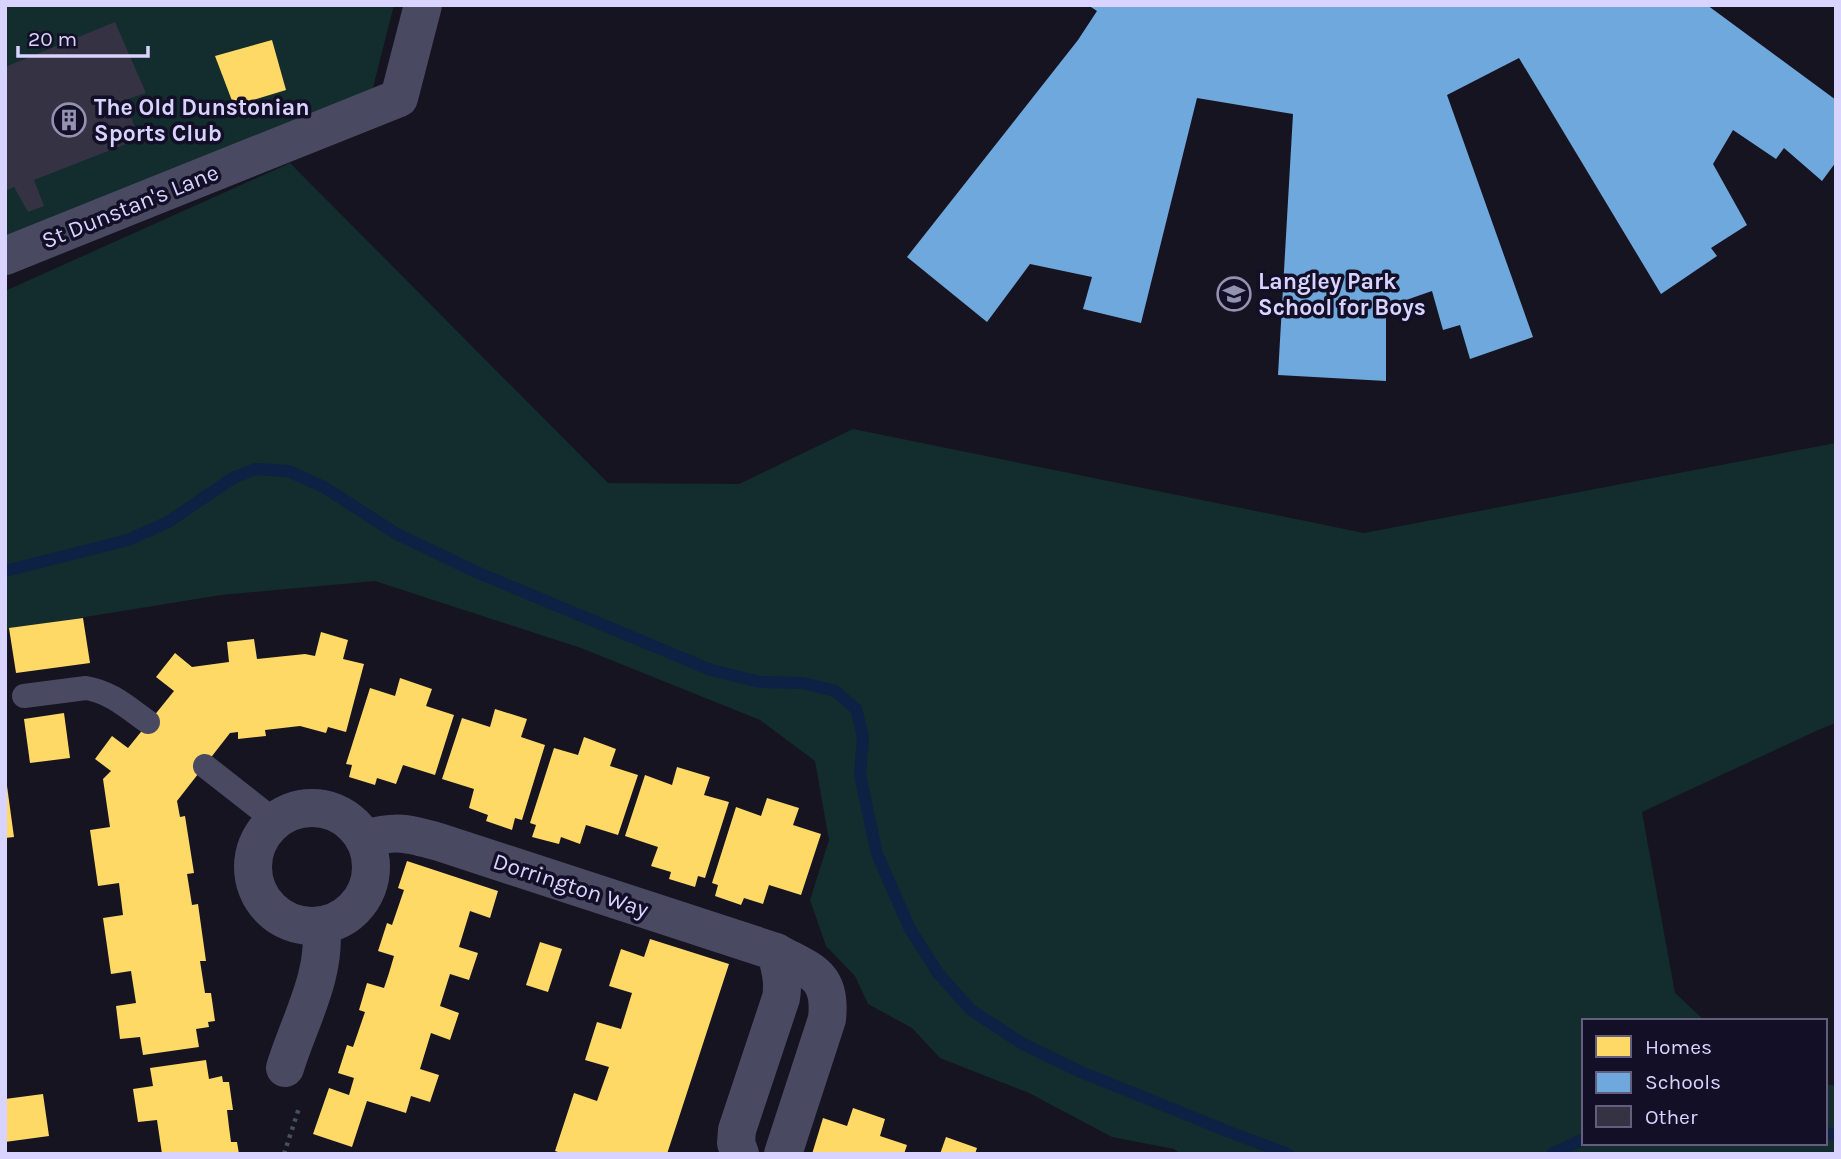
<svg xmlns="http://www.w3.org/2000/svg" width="1841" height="1159" font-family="Karla,sans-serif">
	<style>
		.green { fill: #132c2d }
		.homes { fill: #ffd966 }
		.schools { fill: #6fa8dc }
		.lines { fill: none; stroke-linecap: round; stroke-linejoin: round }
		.stream { stroke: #0d2144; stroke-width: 12 }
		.building { fill: #343243 }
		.path { stroke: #44505f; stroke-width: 4.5; stroke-dasharray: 3.5 5; stroke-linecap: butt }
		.service { stroke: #4a4962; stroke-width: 24 }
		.minor { stroke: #4a4962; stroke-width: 38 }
		.labels { text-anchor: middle; stroke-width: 7; stroke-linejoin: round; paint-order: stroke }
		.poi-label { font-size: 23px; font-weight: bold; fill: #d9d4ff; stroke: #130f26; text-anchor: start }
		.street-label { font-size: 23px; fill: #d9d4ff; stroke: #130f26 }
	</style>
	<rect width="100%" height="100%" fill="#161421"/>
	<g class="green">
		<polygon points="5,5 394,5 368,107 5,250"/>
		<polygon points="290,163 608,483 739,484 853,429 1364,533 1836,443 1836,723 1818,730 1642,812 1675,993 1705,1021 1584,1021 1584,1143 1825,1143 1825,1084 1836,1086 1836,1154 1180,1154 1174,1149 1112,1137 1029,1093 940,1058 912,1028 868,1004 855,976 826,946 810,900 829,840 815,761 760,720 581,648 375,581 221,595 5,630 5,291"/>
	</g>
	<g class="homes">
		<polygon points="272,40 286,90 234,106 215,56"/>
		<polygon points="83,618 90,663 16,673 9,628"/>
		<polygon points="321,632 348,640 343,659 364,664 346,732 328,727 326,733 300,726 265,730 266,736 238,739 238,732 230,733 177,801 180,817 185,816 194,873 187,874 192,905 198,904 206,961 200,961 205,993 211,993 215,1021 208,1022 209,1027 196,1029 199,1047 143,1055 140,1037 120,1039 116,1006 136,1003 131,971 111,974 103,918 123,915 119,883 98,886 90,830 110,827 103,779 111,771 95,759 112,736 128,748 174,691 156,677 175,653 192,667 229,662 227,642 254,639 257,659 305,654 315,656"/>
		<polygon points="400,678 432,689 426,706 454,715 435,775 403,765 396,784 377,778 375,785 349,777 352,765 346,764 370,688 395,696"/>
		<polygon points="495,709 527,719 521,737 545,745 522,820 515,818 512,830 486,821 488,815 469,808 474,789 442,779 462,718 490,727"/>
		<polygon points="64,713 70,758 30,763 24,719"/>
		<polygon points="584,737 616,749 610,766 638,775 618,835 586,825 580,844 561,837 559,844 532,837 536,825 530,823 554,748 578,755"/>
		<polygon points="677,767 710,777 704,795 729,802 705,878 698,876 695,887 669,879 671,872 651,866 658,847 625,836 645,775 672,785"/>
		<polygon points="5,786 7,786 14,837 5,838"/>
		<polygon points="767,798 799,808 793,825 821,834 801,895 769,885 763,904 744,898 741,905 715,896 718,885 712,883 736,807 761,816"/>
		<polygon points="407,861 498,891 490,918 470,911 459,947 478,953 469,980 450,974 440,1006 459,1013 450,1040 431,1033 420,1069 439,1075 430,1102 411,1096 406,1113 367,1101 352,1147 313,1134 329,1088 349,1095 354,1078 338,1073 347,1045 353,1047 365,1012 359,1010 367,983 384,988 389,973 394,956 378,951 387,923 392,925 404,890 398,888"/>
		<polygon points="650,939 729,964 667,1154 564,1154 555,1151 574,1093 597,1101 609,1067 585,1060 597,1022 621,1029 632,993 609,986 621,949 644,957"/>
		<polygon points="540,942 562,949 548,992 526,985"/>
		<polygon points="206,1060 209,1079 222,1076 223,1082 229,1082 233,1110 227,1110 229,1127 231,1142 237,1142 239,1154 162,1154 157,1120 138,1122 133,1089 153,1086 150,1068"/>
		<polygon points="43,1094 49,1136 5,1142 5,1099"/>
		<polygon points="853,1108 885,1119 880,1136 907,1145 904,1154 812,1154 823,1118 847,1126"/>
		<polygon points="946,1137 977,1148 975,1154 940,1154"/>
	</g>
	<polygon class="schools" points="1088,5 1707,5 1836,100 1836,162 1822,181 1784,148 1776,159 1733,130 1713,164 1747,225 1711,248 1717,256 1661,294 1519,58 1447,95 1533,337 1470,359 1460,325 1443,330 1432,291 1386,307 1386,381 1278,375 1293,114 1197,98 1141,323 1083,309 1092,277 1030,264 987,322 907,257 1078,40 1097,11"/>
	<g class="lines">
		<g class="stream">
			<polyline points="5,571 128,540 168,522 233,478 255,469 288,471 324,487 395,533 474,571 711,670 760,682 803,683 835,691 856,709 863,737 860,775 877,854 910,929 938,973 971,1010 1023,1044 1081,1072 1232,1133 1288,1154"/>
			<polyline points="1825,1133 1836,1135"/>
			<polyline points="1552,1154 1584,1139"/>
		</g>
	</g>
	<polygon class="building" points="115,22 146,93 125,100 139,139 34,180 44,206 28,212 14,187 5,191 5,67"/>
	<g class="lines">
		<polyline class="path" points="284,1154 299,1108"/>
		<g class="service">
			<path d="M24 696 86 688C111 692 128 708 148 722"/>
			<polyline points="205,766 275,821"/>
		</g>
		<g class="minor">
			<polyline points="5,256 399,98 423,5"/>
			<circle cx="312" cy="867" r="59"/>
			<path d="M364 839C397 830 407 833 439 842L776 952C810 971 832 974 827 1019L783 1154"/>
			<path d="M285 1068C299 1022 327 975 321 926"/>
			<path d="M740 1154 736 1143 737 1130 781 998C784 982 780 968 776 952"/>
		</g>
	</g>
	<defs>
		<symbol id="building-ring" viewBox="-11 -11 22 22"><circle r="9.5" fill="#130f26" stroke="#9591b1" stroke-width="1.5"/><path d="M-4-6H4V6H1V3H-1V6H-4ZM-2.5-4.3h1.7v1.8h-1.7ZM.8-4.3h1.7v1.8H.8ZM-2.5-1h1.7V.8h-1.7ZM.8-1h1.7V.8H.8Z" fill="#9591b1"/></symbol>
		<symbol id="school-ring" viewBox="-11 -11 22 22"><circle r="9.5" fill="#130f26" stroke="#9591b1" stroke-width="1.5"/><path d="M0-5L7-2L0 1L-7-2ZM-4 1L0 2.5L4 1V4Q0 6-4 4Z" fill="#9591b1"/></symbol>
	</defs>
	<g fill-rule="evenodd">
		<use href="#building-ring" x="50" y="101" width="38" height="38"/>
		<use href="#school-ring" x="1215" y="275" width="38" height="38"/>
	</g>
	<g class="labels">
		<g class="poi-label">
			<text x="94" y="115">The Old Dunstonian<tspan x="94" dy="26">Sports Club</tspan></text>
			<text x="1258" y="289">Langley Park<tspan x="1258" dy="26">School for Boys</tspan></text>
		</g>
		<g class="street-label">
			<text transform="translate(130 206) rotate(-22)" y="8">St Dunstan's Lane</text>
			<text transform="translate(571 885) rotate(18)" y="8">Dorrington Way</text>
		</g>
	</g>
	<rect width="1841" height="1159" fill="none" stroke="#d9d4ff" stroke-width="14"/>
	<rect x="1582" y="1019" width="245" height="126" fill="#130f26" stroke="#625e7d" stroke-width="2"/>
	<rect x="1596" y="1036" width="35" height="21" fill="#ffd966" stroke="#625e7d" stroke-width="2"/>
	<text x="1645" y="1054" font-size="21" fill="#d9d4ff">Homes</text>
	<rect x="1596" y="1072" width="35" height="21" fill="#6fa8dc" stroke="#625e7d" stroke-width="2"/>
	<text x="1645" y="1089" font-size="21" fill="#d9d4ff">Schools</text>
	<rect x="1596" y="1106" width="35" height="21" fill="#343243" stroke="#625e7d" stroke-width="2"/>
	<text x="1645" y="1124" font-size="21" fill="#d9d4ff">Other</text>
	<path d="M18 46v10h130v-10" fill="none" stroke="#d9d4ff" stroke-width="3.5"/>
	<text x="28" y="46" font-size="21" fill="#d9d4ff" stroke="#130f26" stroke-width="5" paint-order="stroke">20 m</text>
</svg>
